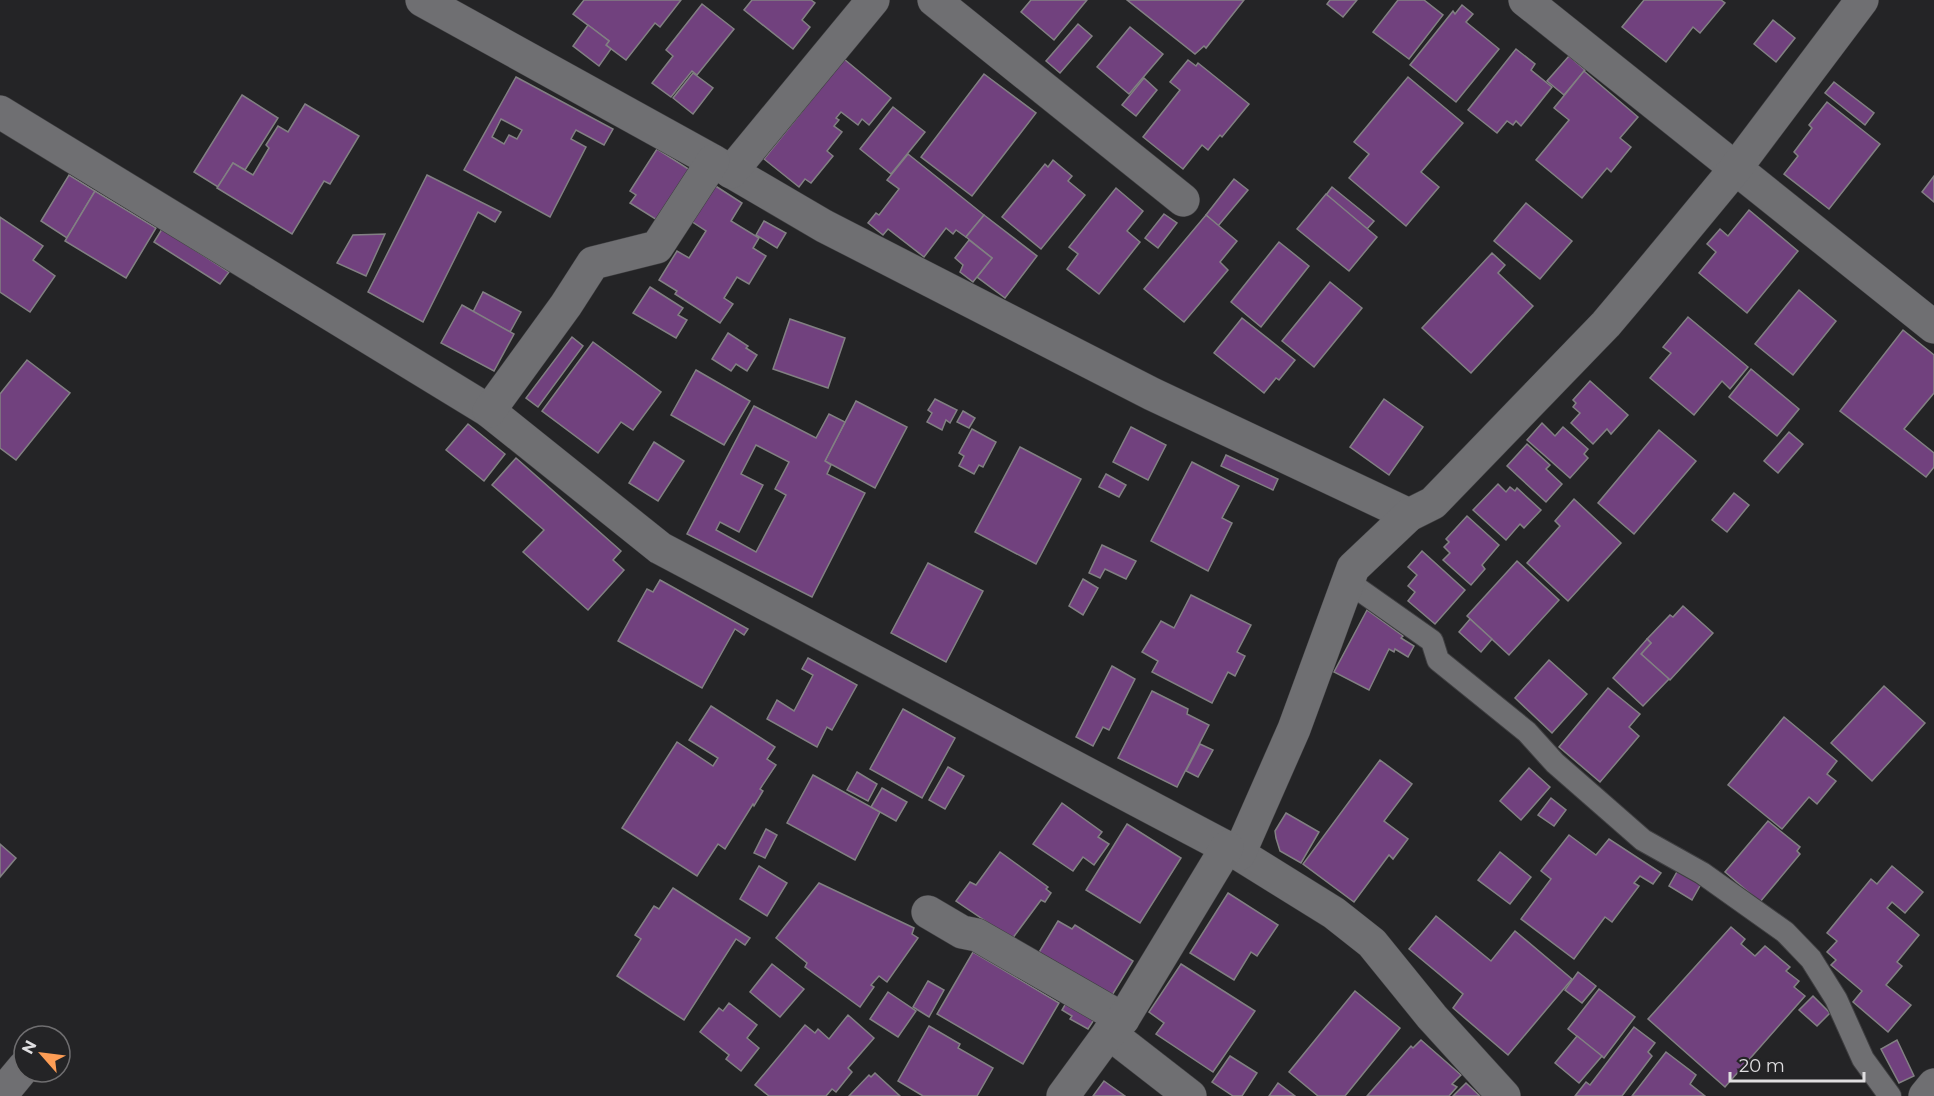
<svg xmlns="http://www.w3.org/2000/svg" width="1934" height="1096" font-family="Montserrat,sans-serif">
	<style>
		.building { fill: #71417e; stroke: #828083; stroke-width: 1.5; fill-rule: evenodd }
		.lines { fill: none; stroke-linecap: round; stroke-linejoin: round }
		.service-casing { stroke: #3f3f41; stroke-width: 24 }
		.minor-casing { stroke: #3f3f41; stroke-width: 34 }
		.service { stroke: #6f6f72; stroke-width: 22 }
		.minor { stroke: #6f6f72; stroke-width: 33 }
	</style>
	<rect width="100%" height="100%" fill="#242426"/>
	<g class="building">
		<polygon points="584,0 681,0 660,27 655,23 626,60 606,45 609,41 573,14"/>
		<polygon points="752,0 811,0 815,3 802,20 810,27 793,49 744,10"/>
		<polygon points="1031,0 1087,0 1054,40 1021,12"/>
		<polygon points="1127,0 1244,0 1206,48 1204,46 1195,54"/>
		<polygon points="1330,0 1357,0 1343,17 1327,4"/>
		<polygon points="1398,0 1424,0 1443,15 1409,59 1373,32"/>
		<polygon points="1644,0 1721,0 1725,3 1700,33 1693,27 1666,62 1622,27"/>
		<polygon points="702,4 734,29 697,75 692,71 671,97 652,83 673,56 666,50"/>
		<polygon points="1462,5 1473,14 1466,22 1499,49 1456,102 1410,65 1453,11 1455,14"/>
		<polygon points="1773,20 1795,38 1776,62 1754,44"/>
		<polygon points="1078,24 1092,36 1060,73 1046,61"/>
		<polygon points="588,25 609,41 606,45 611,49 599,66 573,46"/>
		<polygon points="1130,27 1163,54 1129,94 1097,67"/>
		<polygon points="1516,49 1535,64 1531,70 1552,87 1521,126 1516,121 1513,125 1507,121 1497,133 1468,110"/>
		<polygon points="1569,56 1585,70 1564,95 1547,81"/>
		<polygon points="844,59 891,98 869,125 862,119 858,125 841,112 836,118 839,120 834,126 842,132 827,151 833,156 811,183 805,179 799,187 764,159"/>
		<polygon points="1188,60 1196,66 1198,63 1249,104 1222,137 1220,135 1208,150 1202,145 1183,169 1143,137 1180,90 1170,82"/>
		<polygon points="1584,71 1638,117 1620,138 1631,147 1611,172 1607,168 1582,198 1536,160 1569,120 1554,108"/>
		<polygon points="693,73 713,88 693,114 673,98"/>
		<polygon points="984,74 1036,113 972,196 921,157"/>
		<path d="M516 77 613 129 604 145 576 130 571 139 586 147 550 217 464 170ZM501 119 522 130 517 139 509 135 504 144 492 137Z"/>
		<polygon points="1408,77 1463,123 1421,172 1439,187 1406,226 1349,178 1369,154 1354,142"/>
		<polygon points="1144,78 1157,90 1136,116 1122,105"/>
		<polygon points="1834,82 1874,113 1865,125 1825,93"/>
		<polygon points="242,95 278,118 245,170 233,163 218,187 194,172"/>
		<polygon points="1827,102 1880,144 1829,209 1784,174 1798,156 1794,152 1812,128 1809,125"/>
		<polygon points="305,104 359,136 330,184 324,181 292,234 217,188 233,163 253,175 269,148 266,145 278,126 288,132"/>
		<polygon points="893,107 925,132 891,174 860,149"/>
		<polygon points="657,149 690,170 657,220 630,203 636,195 630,191"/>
		<polygon points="908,154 984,215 966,237 956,230 953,234 946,228 924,257 888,229 883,235 868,223 876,213 879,215 899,189 887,180"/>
		<polygon points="1053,160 1072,176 1068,181 1085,195 1041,249 1002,217 1045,164 1048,167"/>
		<polygon points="69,175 95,191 67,238 41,221"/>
		<polygon points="427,175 501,212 495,222 478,212 423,322 368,292"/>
		<polygon points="1934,176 1934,202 1922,192"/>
		<polygon points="1234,179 1248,190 1218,226 1206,215"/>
		<polygon points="714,185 742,203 731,221 759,238 753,248 766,256 749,284 737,277 724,298 733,304 720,323 675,294 677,291 659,280 677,251 689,258 706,231 691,221"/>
		<polygon points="1332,187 1374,221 1367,229 1326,195"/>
		<polygon points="1116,188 1143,211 1127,231 1140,242 1099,294 1067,269 1078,254 1069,247"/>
		<polygon points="95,191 156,228 126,278 65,241"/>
		<polygon points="1326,194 1377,237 1349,271 1297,229"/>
		<polygon points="1526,203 1572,241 1540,279 1494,241"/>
		<polygon points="1749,210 1798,251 1747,313 1699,273 1716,252 1707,244 1720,229 1728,236"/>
		<polygon points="1164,214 1177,223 1158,248 1145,238"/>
		<polygon points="984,215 1037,256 1005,298 977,277 992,258 966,237"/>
		<polygon points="1206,215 1237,241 1220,262 1228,270 1184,322 1144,289"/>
		<polygon points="0,217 43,246 33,260 55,276 30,312 0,292"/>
		<polygon points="764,221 786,233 777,248 756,235"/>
		<polygon points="162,229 229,272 220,284 154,242"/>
		<polygon points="385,234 366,276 337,263 353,235"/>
		<polygon points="969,240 992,258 973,282 960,272 963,265 955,258"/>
		<polygon points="1279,242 1309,266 1261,327 1231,302"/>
		<polygon points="1492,253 1505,265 1498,273 1533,306 1471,373 1422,328"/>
		<polygon points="1330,282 1362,308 1314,367 1282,341"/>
		<polygon points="650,287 683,308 678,315 687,320 676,338 633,313"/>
		<polygon points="1799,290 1836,321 1793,375 1755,344"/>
		<polygon points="483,292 521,312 510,332 473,312"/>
		<polygon points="462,305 514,334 494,371 441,343"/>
		<polygon points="1688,317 1748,367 1730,389 1722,381 1694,415 1650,378 1671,353 1663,347"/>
		<polygon points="1242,318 1295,360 1279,380 1276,378 1264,393 1214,353"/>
		<polygon points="790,319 845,338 828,388 773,369"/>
		<polygon points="1903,330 1934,355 1934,393 1904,429 1934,453 1934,467 1926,477 1840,411"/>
		<polygon points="728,333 748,346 746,348 757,355 747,371 736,364 731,371 712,359"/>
		<polygon points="572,337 583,346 538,407 526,398"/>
		<polygon points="593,342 661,392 633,430 621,422 598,453 542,411"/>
		<polygon points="27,360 70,393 16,460 0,448 0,394"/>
		<polygon points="1751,369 1799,409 1777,436 1729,397"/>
		<polygon points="696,370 750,401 724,445 671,415"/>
		<polygon points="1590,381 1628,415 1611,434 1607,429 1593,444 1571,423 1580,413 1573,407 1576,403 1573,400"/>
		<polygon points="935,399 957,410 950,423 946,420 942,430 927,422 932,413 928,410"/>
		<polygon points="1384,399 1423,427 1389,475 1350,447"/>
		<polygon points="856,401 907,427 875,488 825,461"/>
		<path d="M754 406 816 438 829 414 845 422 825 461 831 465 827 474 865 493 812 597 687 534ZM756 445 789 462 775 489 786 495 756 552 716 530 720 522 739 532 763 485 741 474Z"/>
		<polygon points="963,411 975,418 969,428 957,422"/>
		<polygon points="1542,423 1555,436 1563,427 1588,449 1584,454 1588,458 1570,478 1527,440"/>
		<polygon points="468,424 505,454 484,481 446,450"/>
		<polygon points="1131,427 1166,445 1148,480 1113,462"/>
		<polygon points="972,429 996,442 983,467 979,465 974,474 959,466 964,456 959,453"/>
		<polygon points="1659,430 1696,461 1634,534 1598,503"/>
		<polygon points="1789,432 1803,444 1778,473 1764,461"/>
		<polygon points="654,442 684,461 658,501 629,483"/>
		<polygon points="1527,444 1550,465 1546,469 1562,484 1546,502 1507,466"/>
		<polygon points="1020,447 1081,479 1036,564 975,532"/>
		<polygon points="1226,455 1278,479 1273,490 1221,466"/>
		<polygon points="516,458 621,551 613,560 624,570 588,610 523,552 544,530 492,485"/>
		<polygon points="1192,462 1239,486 1222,518 1232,523 1208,571 1151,541"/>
		<polygon points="1106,474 1126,485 1119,497 1099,487"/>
		<polygon points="1498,484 1506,492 1510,487 1515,491 1517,488 1541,510 1524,528 1520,524 1506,540 1473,510"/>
		<polygon points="1734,493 1749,505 1727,532 1712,520"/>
		<polygon points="1574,499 1621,543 1568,601 1527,563 1560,526 1555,521"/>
		<polygon points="1467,516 1499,545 1482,565 1485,569 1471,585 1443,560 1450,553 1444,547 1449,542 1446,539"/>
		<polygon points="1102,545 1136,561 1126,579 1105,569 1100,578 1089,573"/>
		<polygon points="1422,551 1465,590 1435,624 1408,601 1415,592 1408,586 1417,575 1408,567"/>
		<polygon points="1517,561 1559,600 1509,655 1467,616"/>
		<polygon points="928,563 983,591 946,662 891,633"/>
		<polygon points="1083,579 1098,588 1083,615 1069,606"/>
		<polygon points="660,580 748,629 744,635 735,629 702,688 618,641 647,589 653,592"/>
		<polygon points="1191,595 1251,625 1237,652 1245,656 1235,676 1228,672 1212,703 1152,672 1158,661 1142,652 1161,621 1174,628"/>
		<polygon points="1683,606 1713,633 1670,680 1641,654 1651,643 1647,639 1670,615 1673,617"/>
		<polygon points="1367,610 1403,636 1401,638 1414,646 1408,657 1395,649 1394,652 1389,649 1369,690 1334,672"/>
		<polygon points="1470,619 1492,639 1481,652 1459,632"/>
		<polygon points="1647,639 1651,643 1641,654 1669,679 1643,706 1613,678"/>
		<polygon points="808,658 857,685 832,730 827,727 817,747 767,719 777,700 794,711 813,675 802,669"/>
		<polygon points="1549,660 1587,694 1552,733 1515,698"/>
		<polygon points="1112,666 1135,679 1109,730 1103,727 1093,746 1076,737"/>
		<polygon points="1884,686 1925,723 1872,781 1831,743"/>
		<polygon points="1608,688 1640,714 1629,727 1639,736 1600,782 1559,747"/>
		<polygon points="1152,691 1188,709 1187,714 1209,725 1177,787 1118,758"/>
		<polygon points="711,706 775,747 767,759 776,765 760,789 763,791 754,806 753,804 725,849 718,844 697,876 622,828 677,742 713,766 718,758 689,740"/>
		<polygon points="903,709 955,738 922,798 870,769"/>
		<polygon points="1784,717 1837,761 1827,774 1836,781 1817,804 1809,797 1782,829 1728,785"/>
		<polygon points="1200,744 1213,750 1198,777 1186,771"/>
		<polygon points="1380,760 1412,784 1384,821 1408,839 1393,859 1389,855 1354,902 1303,864"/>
		<polygon points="948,767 964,776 945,809 929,800"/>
		<polygon points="1529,768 1550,787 1521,820 1500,801"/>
		<polygon points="857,772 877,784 868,801 847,790"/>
		<polygon points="813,775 880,812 855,860 787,823"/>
		<polygon points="882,788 907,802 896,821 871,807"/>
		<polygon points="1551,798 1566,810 1554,826 1538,815"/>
		<polygon points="1062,803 1102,832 1098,837 1109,844 1094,865 1083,857 1073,871 1033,844"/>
		<polygon points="1286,813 1319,832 1301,863 1280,851 1276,838 1275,831"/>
		<polygon points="1768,821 1800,847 1797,851 1800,854 1760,902 1725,872"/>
		<polygon points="1127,824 1181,858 1140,923 1086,890"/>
		<polygon points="766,829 777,835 765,858 754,853"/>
		<polygon points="1569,835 1596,855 1609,839 1661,873 1653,884 1640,876 1634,883 1639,886 1612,922 1605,917 1574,959 1521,919 1551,879 1541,871"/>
		<polygon points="0,844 16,858 0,877"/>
		<polygon points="1000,852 1048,887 1046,889 1051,893 1045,902 1041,900 1012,939 956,901 970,882 976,885"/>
		<polygon points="1500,852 1531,877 1510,904 1478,880"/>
		<polygon points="759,866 787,883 767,916 740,899"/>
		<polygon points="1892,866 1923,892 1905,913 1892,902 1887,908 1919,935 1897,962 1902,966 1886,985 1911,1005 1888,1032 1853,1002 1862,991 1831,965 1836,960 1827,952 1837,941 1827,933 1871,879 1877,884"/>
		<polygon points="1678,870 1701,884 1692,900 1669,886"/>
		<polygon points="819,883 914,928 912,934 918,938 887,982 879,976 871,985 874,987 860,1007 805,967 807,963 776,938"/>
		<polygon points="673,888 750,938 745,945 736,939 684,1020 617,976 641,939 635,935 654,906 659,909"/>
		<polygon points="1228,893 1278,925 1257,956 1251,952 1234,980 1190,953"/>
		<polygon points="1436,916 1491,961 1515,931 1572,979 1508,1055 1453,1008 1463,994 1409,949"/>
		<polygon points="1058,921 1072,929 1075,925 1133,961 1111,997 1038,954"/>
		<polygon points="1731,927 1745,939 1741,944 1755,956 1765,946 1790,967 1786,971 1799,981 1794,987 1805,996 1725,1087 1648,1019"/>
		<polygon points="973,952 1059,1003 1023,1064 937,1014"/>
		<polygon points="772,964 804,989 780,1017 750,992"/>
		<polygon points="1181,964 1255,1011 1213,1072 1156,1034 1164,1023 1149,1012"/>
		<polygon points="1578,972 1596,986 1582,1003 1565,990"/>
		<polygon points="928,981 944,990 929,1017 913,1007"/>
		<polygon points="1599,989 1635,1017 1604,1058 1568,1029"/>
		<polygon points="1355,991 1400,1028 1345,1096 1318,1096 1289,1072"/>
		<polygon points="888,992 916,1011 898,1037 870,1019"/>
		<polygon points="1813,996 1830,1013 1817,1026 1799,1010"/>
		<polygon points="1069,998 1097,1015 1088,1029 1070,1019 1072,1016 1062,1010"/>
		<polygon points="729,1003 757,1025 747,1038 759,1048 741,1071 726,1059 729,1055 700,1032 719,1008 723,1011"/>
		<polygon points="848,1015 874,1038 848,1068 852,1072 836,1092 832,1089 826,1096 769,1096 755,1085 805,1025 815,1033 818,1029 829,1039"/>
		<polygon points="929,1026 960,1044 958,1048 993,1068 977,1096 923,1096 898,1081"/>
		<polygon points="1634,1027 1655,1043 1648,1052 1652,1056 1622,1096 1575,1096 1586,1082 1590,1085"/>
		<polygon points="1577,1036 1602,1056 1579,1083 1555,1063"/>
		<polygon points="1421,1040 1461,1075 1452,1084 1457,1087 1449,1096 1367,1096 1411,1046 1413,1048"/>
		<polygon points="1897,1040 1914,1076 1899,1083 1881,1049"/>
		<polygon points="1666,1052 1696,1075 1690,1084 1705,1096 1632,1096"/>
		<polygon points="1230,1056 1257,1073 1242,1096 1233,1096 1212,1082"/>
		<polygon points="875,1073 900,1096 849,1096 869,1075 871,1077"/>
		<polygon points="1104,1081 1125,1096 1093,1096"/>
		<polygon points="1278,1083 1295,1096 1269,1096"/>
		<polygon points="1466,1083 1480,1096 1453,1096"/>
	</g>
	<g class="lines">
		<defs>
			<polyline id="service" points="1347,581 1432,641 1438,660 1527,732 1555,763 1643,840 1702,873 1785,932 1811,959 1836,999 1863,1059 1890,1096"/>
			<g id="minor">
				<polyline points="422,0 713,161 824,226 1152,394 1409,515"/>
				<polyline points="934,0 1183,200"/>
				<polyline points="1525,0 1934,327"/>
				<polyline points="0,112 489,411 660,548 1239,854 1334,913 1372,943 1432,1017 1504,1096"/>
				<polyline points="731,172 873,0"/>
				<polyline points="489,411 566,305 593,263 657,247 713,161"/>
				<polyline points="1239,854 1294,729 1353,568 1409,515 1433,503 1606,324 1649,273 1735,169 1862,0"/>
				<polyline points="928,912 962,932 977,935 1123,1019"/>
				<polyline points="1109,1033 1190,1096"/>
				<polyline points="0,1096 24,1067"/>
				<polyline points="1063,1096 1109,1033 1123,1019 1227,847"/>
				<polyline points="1925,1096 1934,1085"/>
			</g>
		</defs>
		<use href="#service" class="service-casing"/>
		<use href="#minor" class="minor-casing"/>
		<use href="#service" class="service"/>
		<use href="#minor" class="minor"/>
	</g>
	<g transform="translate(42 1054) rotate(298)"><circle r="28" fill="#242426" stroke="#6f6e70" stroke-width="1.5"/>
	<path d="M0-4.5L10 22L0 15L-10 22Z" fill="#fd9d55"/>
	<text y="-9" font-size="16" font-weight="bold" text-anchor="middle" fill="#dfdee0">N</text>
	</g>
	<path d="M1730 1072v9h134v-9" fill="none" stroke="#dfdee0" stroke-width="3"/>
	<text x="1739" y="1072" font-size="18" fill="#dfdee0" stroke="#242426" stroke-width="4.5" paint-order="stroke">20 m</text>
</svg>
